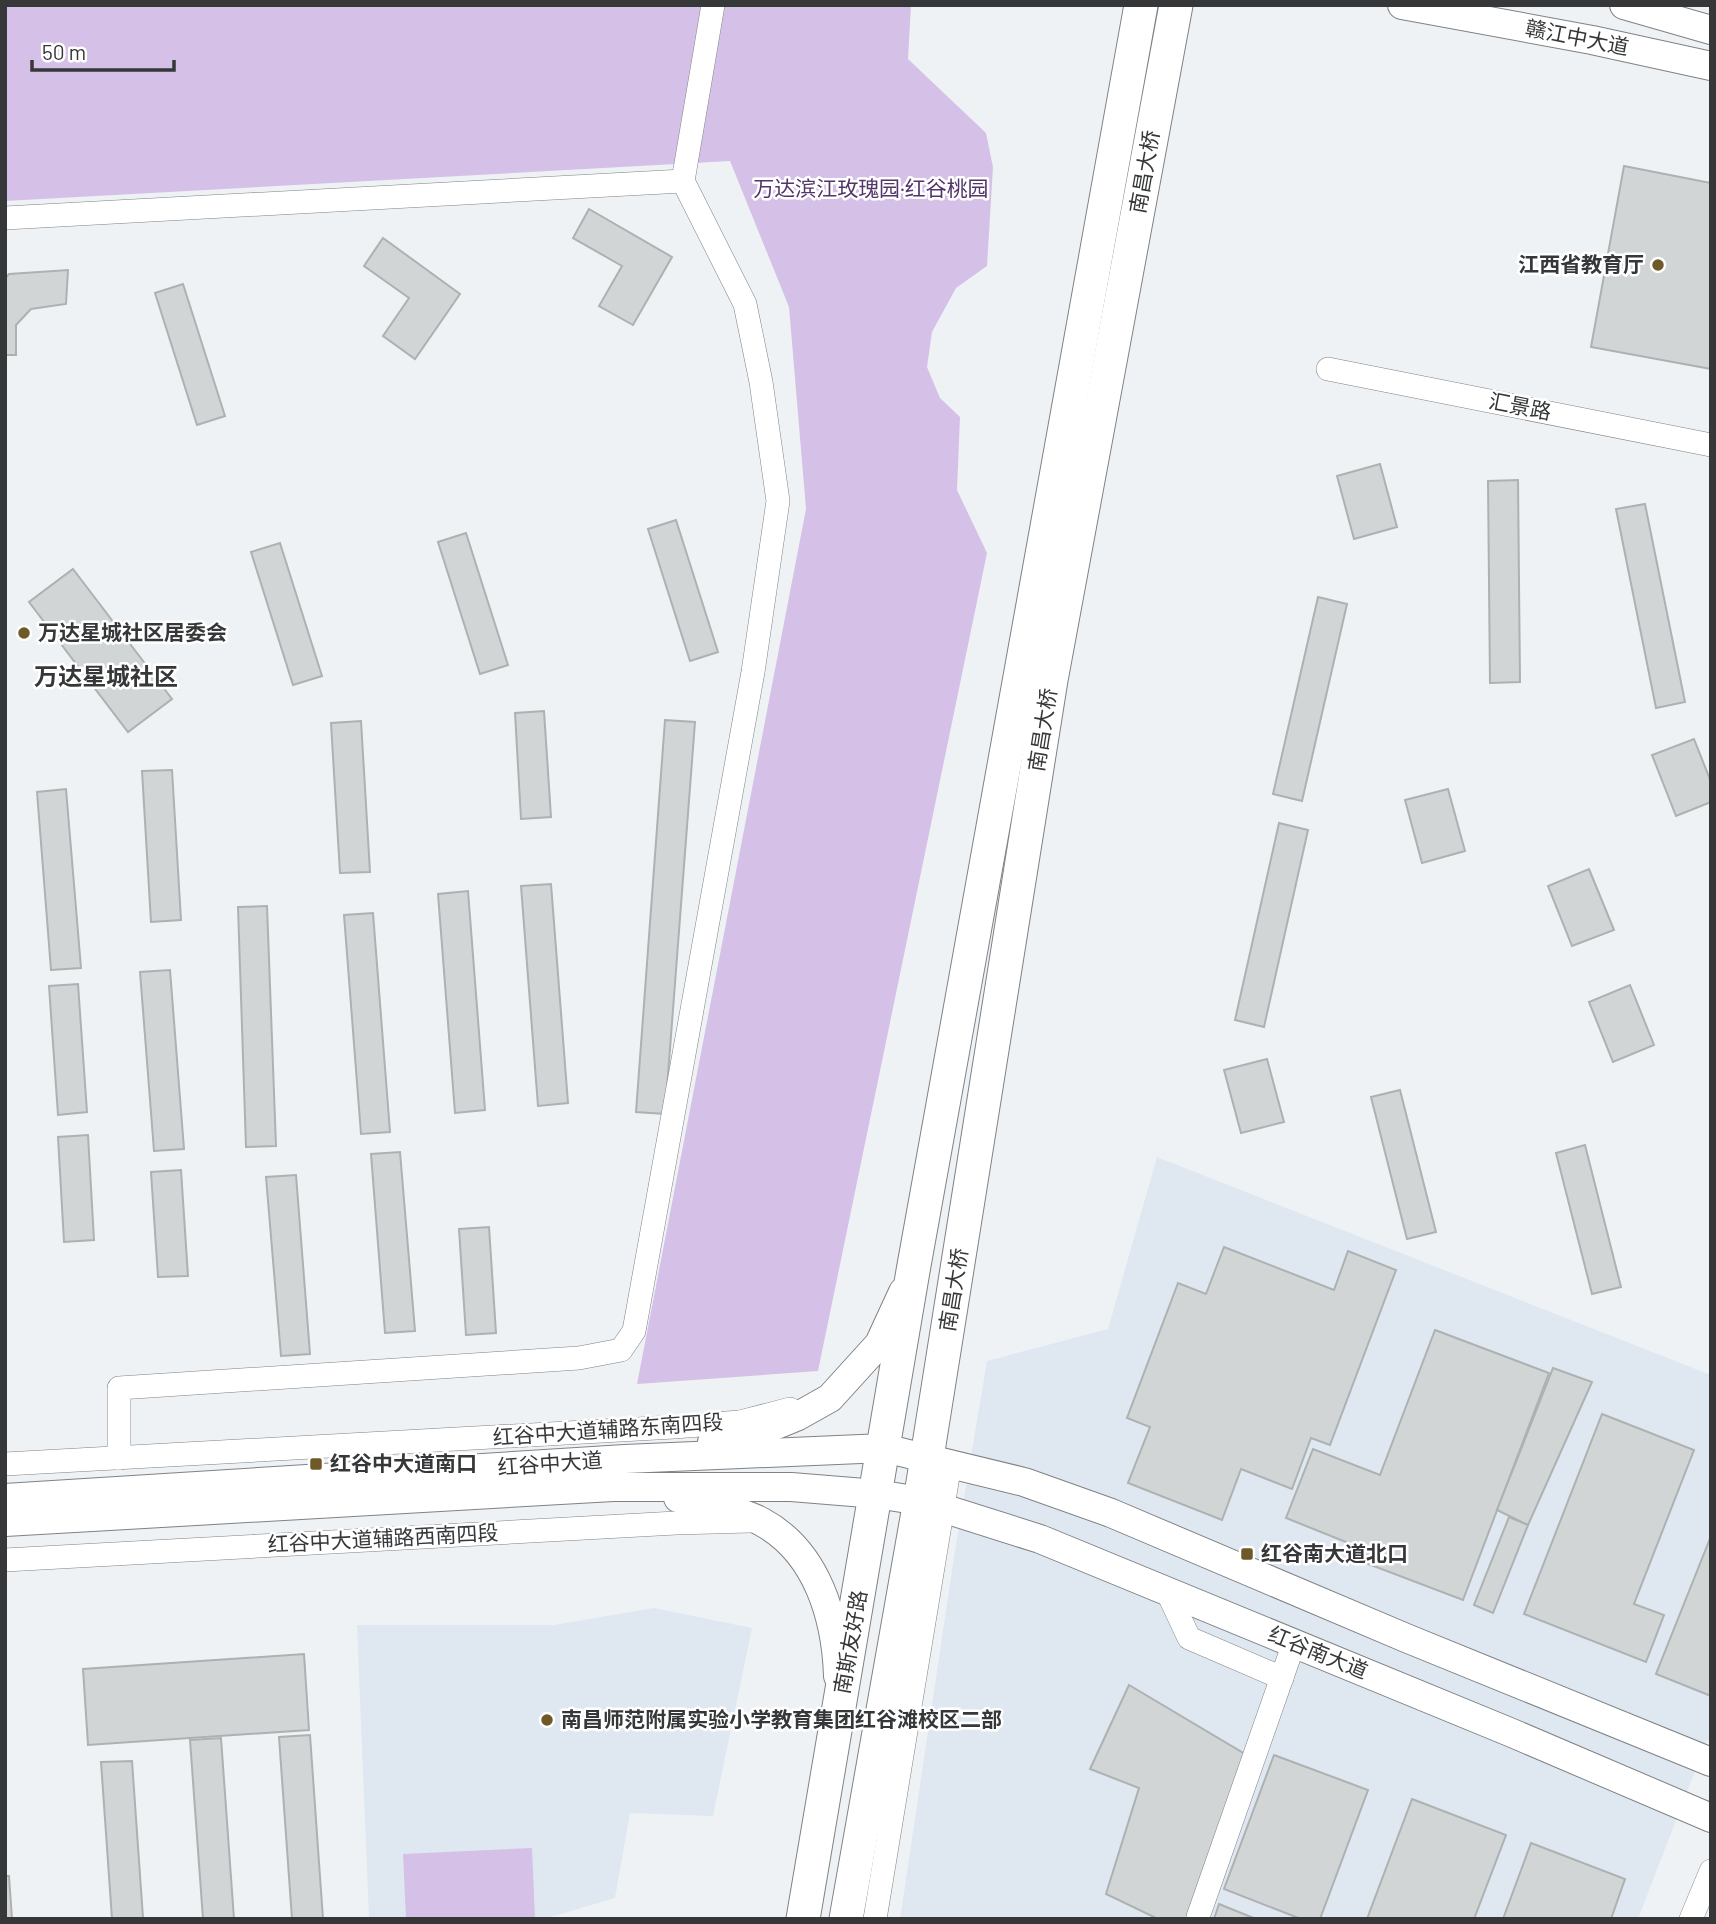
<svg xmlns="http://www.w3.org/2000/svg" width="1716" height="1924" font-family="Barlow,'Noto Sans SC',sans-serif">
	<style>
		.built { fill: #dfe8f1 }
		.green { fill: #d5c1e7 }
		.building { fill: #d1d5d6; stroke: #adb1b2; stroke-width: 2 }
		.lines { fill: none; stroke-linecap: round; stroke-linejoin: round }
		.minor-casing { stroke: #7f8285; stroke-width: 24 }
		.major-casing { stroke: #7f8285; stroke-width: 30 }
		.highway-casing { stroke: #7f8285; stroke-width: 35 }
		.minor { stroke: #fff; stroke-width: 23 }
		.major { stroke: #fff; stroke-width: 28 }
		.highway { stroke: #fff; stroke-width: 33 }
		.poi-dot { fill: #6f5929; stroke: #fff; stroke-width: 2.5 }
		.labels { text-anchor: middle; stroke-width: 5; stroke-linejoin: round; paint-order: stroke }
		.street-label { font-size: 21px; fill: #353738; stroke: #fff }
		.park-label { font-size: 21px; fill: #523569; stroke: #fff }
		.poi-label { font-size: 21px; font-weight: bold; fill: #353738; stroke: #fff; text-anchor: start }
		.quarter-label { font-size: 24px; font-weight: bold; fill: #353738; stroke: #fff }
	</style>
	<rect width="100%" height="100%" fill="#eff2f5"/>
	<g class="built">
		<polygon points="1157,1157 1711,1375 1711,1741 1707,1740 1638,1919 900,1919 954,1557 987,1361 1108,1329"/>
		<polygon points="654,1608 752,1628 713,1816 630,1813 615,1898 544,1919 369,1919 357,1625 554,1625"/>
	</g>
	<g class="green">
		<polygon points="5,5 911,5 908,59 986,133 993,167 987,266 956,288 932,332 927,367 940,398 960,417 957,490 987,553 818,1371 637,1384 806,509 789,307 730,161 5,201"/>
		<polygon points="532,1848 535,1919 406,1919 403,1854"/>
	</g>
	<g class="building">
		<polygon points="1624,166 1711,183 1711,369 1591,347"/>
		<polygon points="589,209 672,257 633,325 599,306 622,266 573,238"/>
		<polygon points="383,238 460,294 415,359 383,336 409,298 364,266"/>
		<polygon points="68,270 66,304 31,309 16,325 16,355 5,355 5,279 9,274"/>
		<polygon points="183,284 225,416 197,425 155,293"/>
		<polygon points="1380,464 1397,527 1354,539 1337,476"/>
		<polygon points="1518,480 1520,682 1490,683 1488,481"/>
		<polygon points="1645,504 1685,702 1656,708 1616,509"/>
		<polygon points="676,520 718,652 690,661 648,529"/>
		<polygon points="466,533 508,665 480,674 438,542"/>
		<polygon points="280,543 322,676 293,685 251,552"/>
		<polygon points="73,569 172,699 128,732 29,602"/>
		<polygon points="1318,597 1347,604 1302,801 1273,794"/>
		<polygon points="544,711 551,817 521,819 515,713"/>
		<polygon points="665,720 695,722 665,1114 636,1112"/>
		<polygon points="361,721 370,872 340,873 331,723"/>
		<polygon points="1694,739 1711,782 1711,802 1676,816 1652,755"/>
		<polygon points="172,770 181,920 151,922 142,771"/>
		<polygon points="66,789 81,968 51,970 37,792"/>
		<polygon points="1448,789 1465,851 1422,863 1405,800"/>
		<polygon points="1279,823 1308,830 1264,1027 1235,1020"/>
		<polygon points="1589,869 1614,930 1572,946 1548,886"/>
		<polygon points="551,884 568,1103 538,1106 521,886"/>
		<polygon points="468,891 485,1110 455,1113 438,894"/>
		<polygon points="267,906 276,1146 246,1147 238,907"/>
		<polygon points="373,913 390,1132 361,1134 344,915"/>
		<polygon points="170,970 184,1149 154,1151 140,972"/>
		<polygon points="78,984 87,1112 58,1115 49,986"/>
		<polygon points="1630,985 1654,1045 1613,1062 1589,1002"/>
		<polygon points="1267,1059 1284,1122 1241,1133 1224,1070"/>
		<polygon points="1400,1090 1436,1232 1407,1239 1371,1097"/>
		<polygon points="88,1135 94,1240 64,1242 58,1137"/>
		<polygon points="1585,1145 1621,1287 1592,1294 1556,1153"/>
		<polygon points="400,1152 415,1331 385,1333 371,1154"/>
		<polygon points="181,1170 188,1276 158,1277 151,1172"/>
		<polygon points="296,1175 310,1354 281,1356 266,1177"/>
		<polygon points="489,1227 496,1333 466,1335 459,1229"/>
		<polygon points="1224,1247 1334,1290 1348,1251 1396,1270 1330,1445 1311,1438 1292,1489 1241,1469 1222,1520 1128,1483 1150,1427 1127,1418 1178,1283 1206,1294"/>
		<polygon points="1435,1330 1549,1373 1463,1600 1347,1556 1351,1544 1286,1518 1313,1449 1380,1475"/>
		<polygon points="1553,1368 1592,1382 1528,1525 1497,1510"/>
		<polygon points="1602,1414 1694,1450 1634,1604 1664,1615 1646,1662 1524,1614"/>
		<polygon points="1509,1517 1528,1525 1493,1613 1474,1605"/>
		<polygon points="1711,1536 1711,1696 1656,1674"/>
		<polygon points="304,1654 309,1730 88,1745 83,1669"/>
		<polygon points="1129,1685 1250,1757 1191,1919 1158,1919 1106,1894 1139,1788 1090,1769"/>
		<polygon points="310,1735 323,1919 292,1919 279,1737"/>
		<polygon points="221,1738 234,1919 203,1919 190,1740"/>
		<polygon points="1274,1755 1368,1790 1320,1919 1301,1919 1224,1889"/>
		<polygon points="132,1761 143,1918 112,1919 101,1762"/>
		<polygon points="1412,1799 1506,1835 1474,1919 1367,1919"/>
		<polygon points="1531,1843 1625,1879 1611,1919 1503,1919"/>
		<polygon points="5,1876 9,1876 12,1919 5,1919"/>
		<polygon points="1219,1904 1256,1919 1214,1919"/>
	</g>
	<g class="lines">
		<defs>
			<g id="minor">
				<polyline points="5,218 683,181"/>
				<polyline points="1328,369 1711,445"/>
				<polyline points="119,1458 119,1388 579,1358 621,1350 634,1331 753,672 778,501 761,382 745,304 683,181 713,5"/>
				<polyline points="5,1464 674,1427 740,1422 790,1409"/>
				<polyline points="5,1560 676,1523 750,1521"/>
				<polyline points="1167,1591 1189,1638 1282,1678"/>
				<polyline points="1198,1917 1294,1643"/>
				<polyline points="875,1919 950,1464"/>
				<polyline points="1691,1919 1711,1871"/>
			</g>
			<g id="major">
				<polyline points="1402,5 1592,40 1711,66"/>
				<polyline points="1624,5 1711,30"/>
				<polyline points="712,1442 759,1432 798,1416 830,1398 879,1344 903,1292"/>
				<polyline points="5,1498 625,1459 884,1448 1024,1482 1111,1513 1406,1638 1711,1762"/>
				<path d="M678 1498C702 1503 741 1510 762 1522 817 1552 836 1617 838 1676"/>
				<polyline points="5,1522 613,1487 791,1487 877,1494 920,1501 1040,1539 1512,1733 1711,1818"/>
			</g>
			<g id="highway">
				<polyline points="803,1919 913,1271 1141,5"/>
				<polyline points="846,1919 920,1501 1051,680 1176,5"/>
			</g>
		</defs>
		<use href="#minor" class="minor-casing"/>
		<use href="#major" class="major-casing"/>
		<use href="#highway" class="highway-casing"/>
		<use href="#minor" class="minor"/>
		<use href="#major" class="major"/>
		<use href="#highway" class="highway"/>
	</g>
	<g class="poi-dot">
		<circle cx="1658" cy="265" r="7"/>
		<circle cx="24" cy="633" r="7"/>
		<rect x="309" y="1457" width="14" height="14" rx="3.5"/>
		<rect x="1240" y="1547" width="14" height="14" rx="3.5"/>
		<circle cx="547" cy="1720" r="7"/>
	</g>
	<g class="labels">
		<g class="street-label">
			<text transform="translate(1577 38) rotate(11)" y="7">赣江中大道</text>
			<text transform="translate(1145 172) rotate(-80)" y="7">南昌大桥</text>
			<text transform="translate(1520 407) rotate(11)" y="7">汇景路</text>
			<text transform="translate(1043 730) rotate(-81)" y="7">南昌大桥</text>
			<text transform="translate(954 1290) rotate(-81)" y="7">南昌大桥</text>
			<text transform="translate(608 1430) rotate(-4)" y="7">红谷中大道辅路东南四段</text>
			<text transform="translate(550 1464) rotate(-4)" y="7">红谷中大道</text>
			<text transform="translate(383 1539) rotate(-3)" y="7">红谷中大道辅路西南四段</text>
			<text transform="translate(851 1642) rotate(-80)" y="7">南斯友好路</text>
			<text transform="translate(1318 1653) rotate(22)" y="7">红谷南大道</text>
		</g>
		<g class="park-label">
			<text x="871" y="196">万达滨江玫瑰园·红谷桃园</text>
		</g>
		<g class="poi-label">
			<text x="1644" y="272" text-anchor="end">江西省教育厅</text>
			<text x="38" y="640">万达星城社区居委会</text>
			<text x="330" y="1471">红谷中大道南口</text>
			<text x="1261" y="1561">红谷南大道北口</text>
			<text x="561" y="1727">南昌师范附属实验小学教育集团红谷滩校区二部</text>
		</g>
		<g class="quarter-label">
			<text x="106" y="685">万达星城社区</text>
		</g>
	</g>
	<rect width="1716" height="1924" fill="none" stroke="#353738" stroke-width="14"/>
	<path d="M32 60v10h142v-10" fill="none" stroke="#353738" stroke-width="3.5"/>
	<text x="42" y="60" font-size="21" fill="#353738" stroke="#ffffff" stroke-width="5" paint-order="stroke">50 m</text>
</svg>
